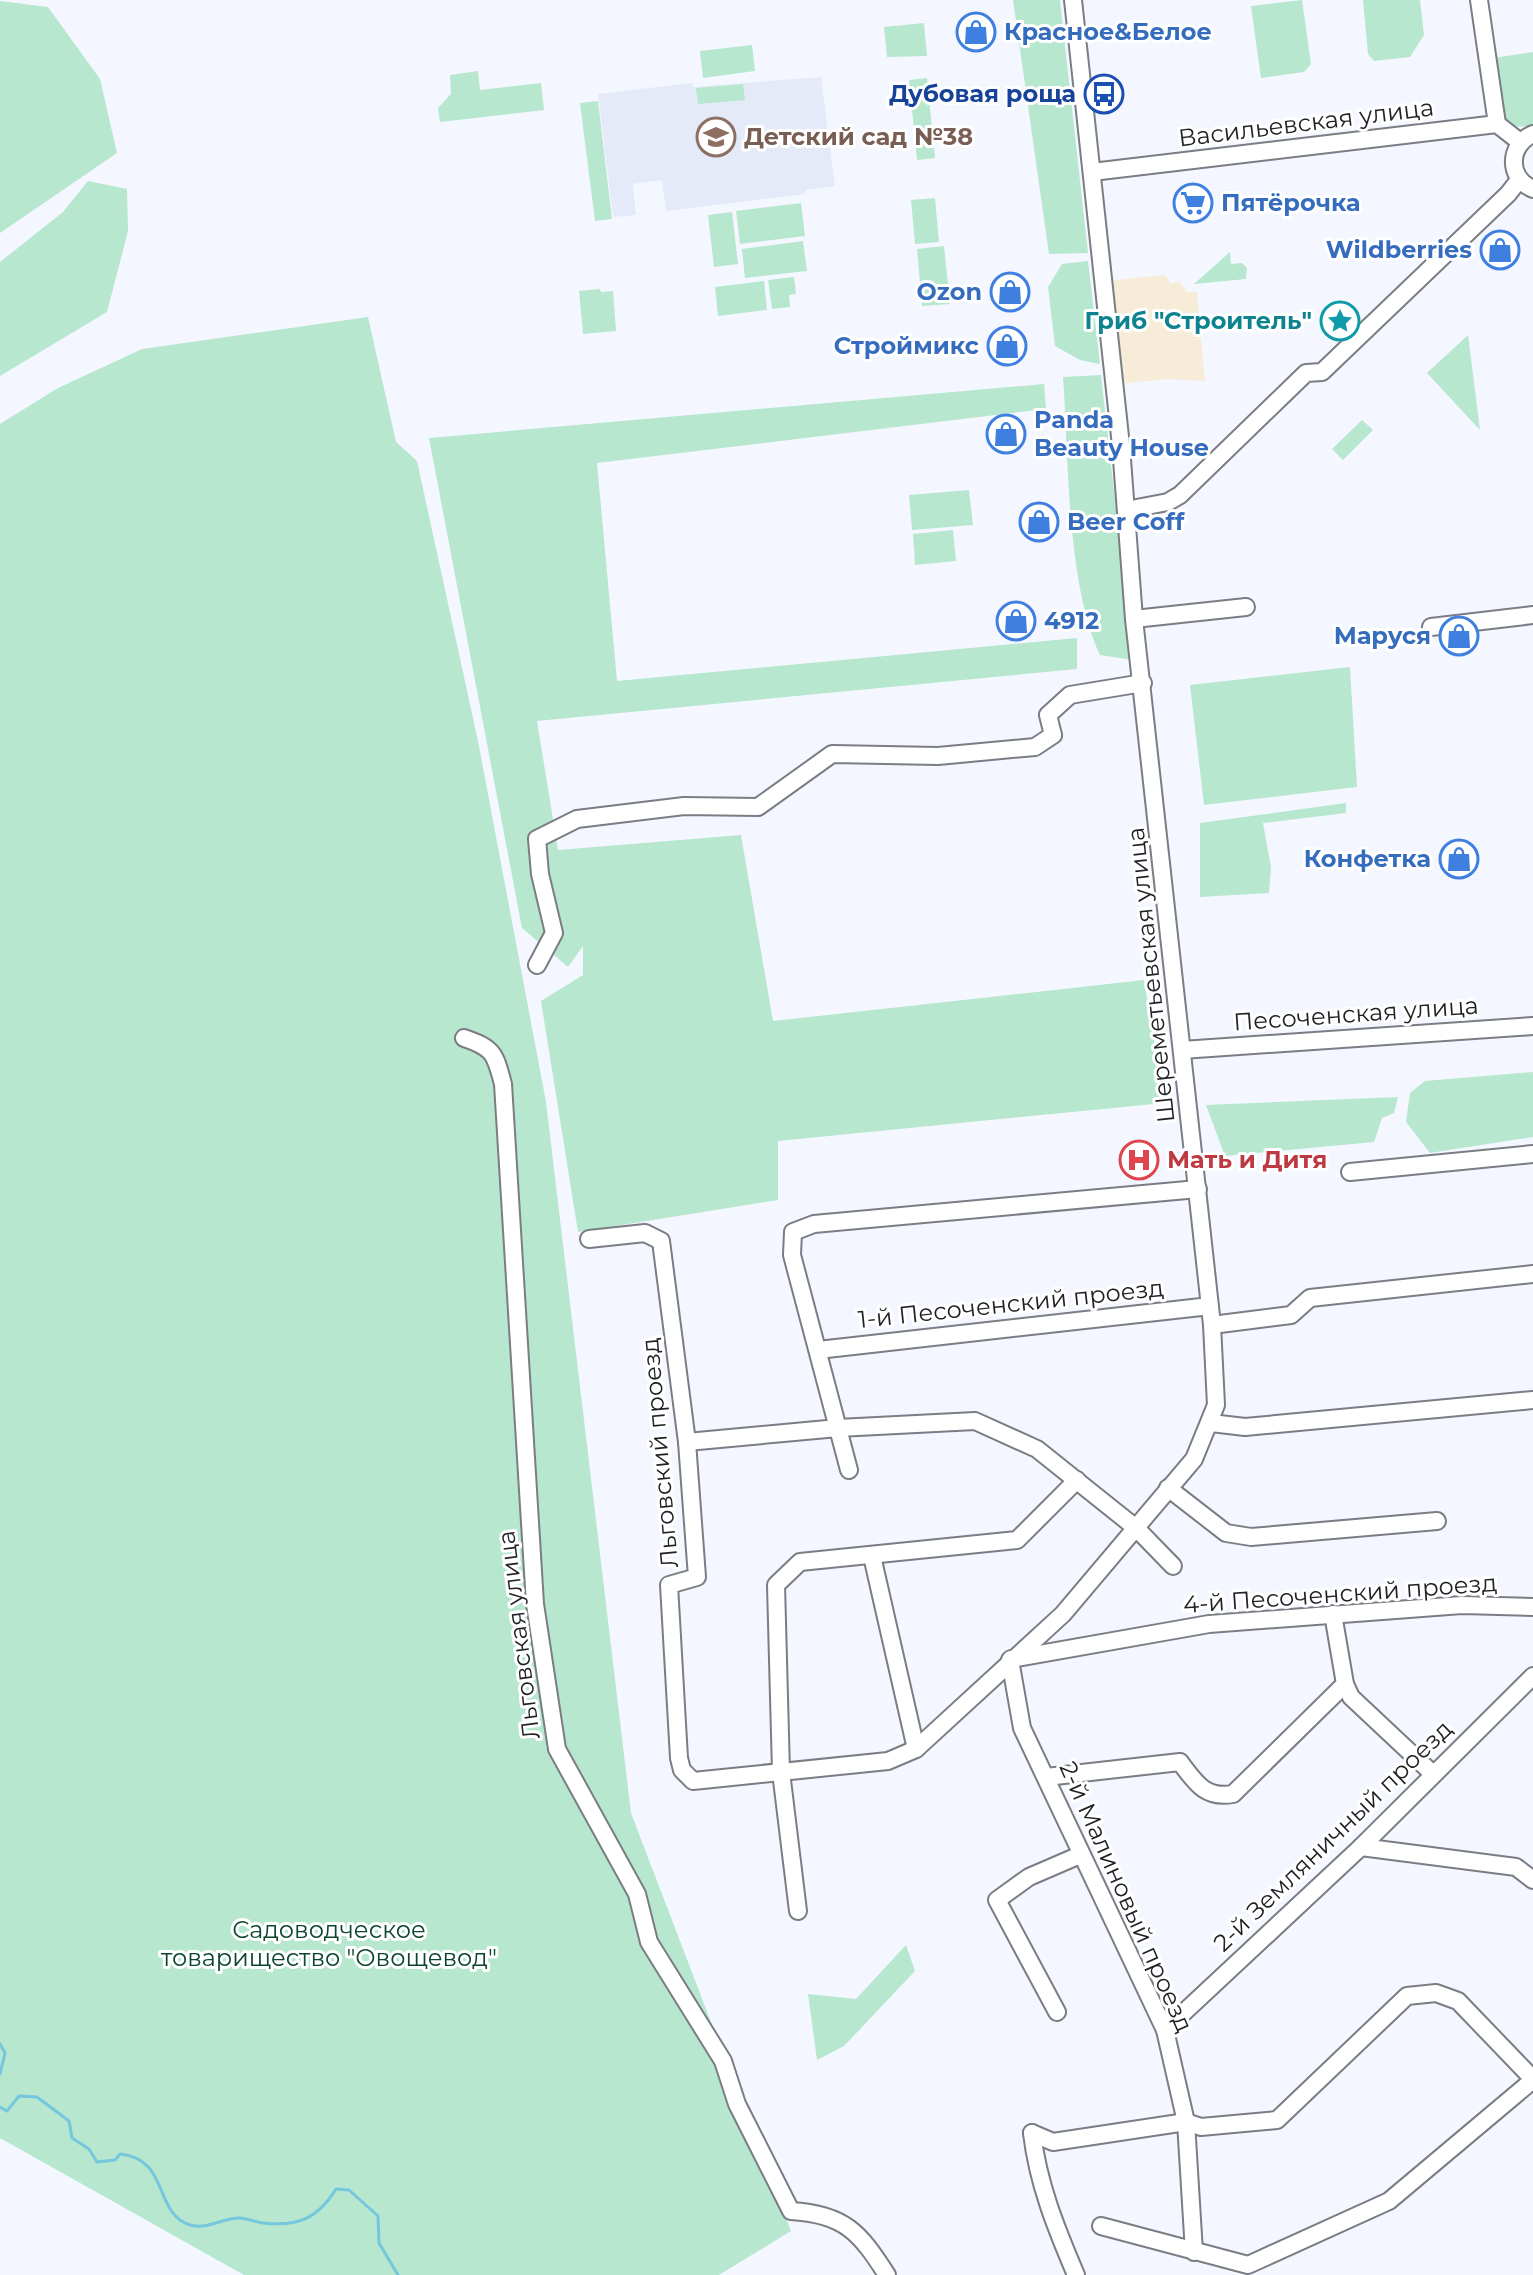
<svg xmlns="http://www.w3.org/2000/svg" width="1533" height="2275" font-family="Montserrat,sans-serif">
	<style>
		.commercial { fill: #f7ecd7 }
		.built { fill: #e5eaf9 }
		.green { fill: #b7e7ce }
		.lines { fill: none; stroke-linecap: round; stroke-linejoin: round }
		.stream { stroke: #74c7dd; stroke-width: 3 }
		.minor-casing { stroke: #7a7d83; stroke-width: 20 }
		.minor { stroke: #fff; stroke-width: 16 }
		.labels { text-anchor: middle; stroke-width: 6; stroke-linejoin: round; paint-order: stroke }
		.shop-label { font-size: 24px; font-weight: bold; fill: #366cbe; stroke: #fff; text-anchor: start }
		.transit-label { font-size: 24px; font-weight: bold; fill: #164399; stroke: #fff; text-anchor: end }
		.street-label { font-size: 24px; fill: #212225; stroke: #fff }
		.education-label { font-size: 24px; font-weight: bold; fill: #785e54; stroke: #fff; text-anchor: start }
		.culture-label { font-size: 24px; font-weight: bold; fill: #0d838f; stroke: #fff; text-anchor: end }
		.health-label { font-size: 24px; font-weight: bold; fill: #be3a42; stroke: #fff; text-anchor: start }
		.park-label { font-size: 24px; fill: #0c462f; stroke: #fff }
	</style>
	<rect width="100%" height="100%" fill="#f4f7ff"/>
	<polygon class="commercial" points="1165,275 1171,284 1179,281 1187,292 1197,292 1205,381 1167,379 1118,384 1107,281"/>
	<polygon class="built" points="821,77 835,186 805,190 805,194 666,211 662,180 633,184 636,215 613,217 598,94 692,83 693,87"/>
	<g class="green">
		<polygon points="1013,0 1060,0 1088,253 1049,254"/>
		<polygon points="1302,0 1311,64 1304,72 1261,78 1251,6"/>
		<polygon points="1363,0 1420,0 1424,35 1410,57 1374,61 1368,54"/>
		<polygon points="0,1 48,7 100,79 117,153 0,233"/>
		<polygon points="924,23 927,56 887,57 884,27"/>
		<polygon points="752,45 755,71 703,78 700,51"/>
		<polygon points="1533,52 1533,127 1510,126 1504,119 1494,58"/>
		<polygon points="478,71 480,90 541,83 544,110 440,122 438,108 451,94 450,75"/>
		<polygon points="927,78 935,158 917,160 909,80"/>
		<polygon points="743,84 745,100 698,104 696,88"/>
		<polygon points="598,101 612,219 595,221 580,103"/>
		<polygon points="88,181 127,189 128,231 107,312 0,376 0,262 63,212"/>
		<polygon points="935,198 939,242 915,244 911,200"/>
		<polygon points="801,203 805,236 740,244 736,211"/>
		<polygon points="732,212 738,264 714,267 708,215"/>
		<polygon points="803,241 807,271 745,278 742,249"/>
		<polygon points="944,246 950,304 922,306 917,249"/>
		<polygon points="1230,252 1231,264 1242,263 1247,268 1246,279 1194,284"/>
		<polygon points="1088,261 1100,364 1080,360 1055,346 1048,287 1062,264"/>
		<polygon points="794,277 796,294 789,295 790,307 772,309 768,280"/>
		<polygon points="764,281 767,310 718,316 715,287"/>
		<polygon points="600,289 601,292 613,291 616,331 583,334 579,291"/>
		<polygon points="368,317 396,442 417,461 478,741 546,1102 631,1813 791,2231 719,2275 244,2275 0,2138 0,424 58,388 142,349"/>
		<polygon points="1468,335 1480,430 1427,373"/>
		<path d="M1101 375 1133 660 1100 655C1066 581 1069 459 1063 377Z"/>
		<polygon points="1044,384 1046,409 597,463 617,681 1077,638 1077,669 537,721 558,850 741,835 773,1021 1144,980 1164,1103 778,1141 778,1200 578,1232 541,1001 583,975 583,946 568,967 522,928 429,438"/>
		<polygon points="1362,420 1373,430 1343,460 1332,449"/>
		<polygon points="969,490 973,525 912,530 909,495"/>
		<polygon points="953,530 956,561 915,565 913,534"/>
		<polygon points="1350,667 1357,787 1204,805 1190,685"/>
		<polygon points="1346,803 1346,813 1263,823 1271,867 1269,893 1200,897 1200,823"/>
		<polygon points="1533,1072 1533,1137 1430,1153 1406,1122 1410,1093 1425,1081"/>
		<polygon points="1398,1097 1394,1113 1382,1118 1374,1142 1225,1156 1206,1105"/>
		<polygon points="906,1945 915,1971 844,2046 817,2060 808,1994 856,1999"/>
	</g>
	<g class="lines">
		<g class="stream">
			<polyline points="0,2044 5,2053 0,2074"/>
			<path d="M0 2107 7 2111 19 2096 37 2097 69 2121 72 2138 89 2149 97 2162 115 2160 120 2154C170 2159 153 2213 190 2225 207 2230 223 2218 239 2218 247 2218 255 2222 263 2223 299 2227 318 2218 336 2189L349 2190 378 2216 379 2243 398 2275"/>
		</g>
		<defs>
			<g id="minor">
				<polyline points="1479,0 1497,124"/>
				<path d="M1533 134C1508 145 1507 178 1533 189"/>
				<polyline points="1092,172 1497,124 1520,142"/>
				<polyline points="1126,510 1168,502 1180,495 1306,373 1322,372 1508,194 1519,180"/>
				<polyline points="1134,619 1246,607"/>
				<polyline points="1431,627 1533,615"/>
				<polyline points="537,965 554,933 540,874 537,839 577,819 684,806 758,807 832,754 938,756 1035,747 1053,735 1048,715 1070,695 1143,683"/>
				<path d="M464 1038C494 1048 495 1054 503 1084L535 1604 557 1749 637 1894 649 1942 723 2061 737 2104 791 2211C845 2214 860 2233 887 2275"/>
				<polyline points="1182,1050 1533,1026"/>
				<polyline points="1350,1172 1533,1154"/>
				<polyline points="589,1239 645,1233 661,1241 687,1442 697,1577 669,1585 679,1758 682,1770 693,1781 888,1761 916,1749 1063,1614 1194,1459 1216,1405 1212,1325 1134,619 1121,446 1073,0"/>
				<polyline points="1212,1325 1291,1315 1310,1298 1533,1274"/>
				<polyline points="818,1350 1210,1306"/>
				<polyline points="1211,1423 1245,1427 1533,1400"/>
				<polyline points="687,1442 838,1428 975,1421 1037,1449 1136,1528 1173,1566"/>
				<polyline points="849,1470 792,1255 793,1232 814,1224 1198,1189"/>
				<polyline points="1168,1488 1226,1533 1251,1537 1437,1521"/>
				<polyline points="872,1556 916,1749"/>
				<polyline points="1333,1614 1345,1684 1351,1697 1432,1773"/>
				<polyline points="1011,1659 1209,1624 1462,1605 1533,1607"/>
				<polyline points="1010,1660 1022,1728 1165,2030 1186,2122 1194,2252"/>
				<path d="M1046 1777 1180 1762C1195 1782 1205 1799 1233 1794L1345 1684"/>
				<polyline points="1361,1847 1516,1867 1533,1880"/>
				<polyline points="798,1911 781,1772 776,1585 800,1562 1017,1540 1077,1480"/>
				<polyline points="1057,2012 997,1900 1029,1877 1080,1855"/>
				<polyline points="1165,2030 1361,1847 1533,1676"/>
				<polyline points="1032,2133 1053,2142 1186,2122 1201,2127 1277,2120 1407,1996 1436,1993 1458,2001 1533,2079"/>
				<path d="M1032 2133C1038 2184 1056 2228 1076 2275"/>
				<polyline points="1101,2226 1248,2265 1389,2201 1533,2080"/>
			</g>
		</defs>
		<use href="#minor" class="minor-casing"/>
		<use href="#minor" class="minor"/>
	</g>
	<defs>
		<symbol id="shop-ring" viewBox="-11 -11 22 22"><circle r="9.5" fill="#fff" stroke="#3f7fe0" stroke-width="1.5"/><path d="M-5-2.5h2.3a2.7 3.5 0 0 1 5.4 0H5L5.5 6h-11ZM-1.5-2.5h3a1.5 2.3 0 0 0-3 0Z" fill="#3f7fe0"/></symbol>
		<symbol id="bus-ring" viewBox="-11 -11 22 22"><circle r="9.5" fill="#fff" stroke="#1a4fb4" stroke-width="1.5"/><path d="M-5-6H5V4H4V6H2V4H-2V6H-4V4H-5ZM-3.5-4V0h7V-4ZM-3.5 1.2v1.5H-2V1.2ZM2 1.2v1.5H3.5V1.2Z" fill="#1a4fb4"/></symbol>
		<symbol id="school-ring" viewBox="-11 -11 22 22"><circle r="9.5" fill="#fff" stroke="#8d6e63" stroke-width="1.5"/><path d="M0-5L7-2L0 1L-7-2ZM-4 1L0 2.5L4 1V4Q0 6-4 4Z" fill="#8d6e63"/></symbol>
		<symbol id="supermarket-ring" viewBox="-11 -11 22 22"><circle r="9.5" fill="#fff" stroke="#3f7fe0" stroke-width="1.5"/><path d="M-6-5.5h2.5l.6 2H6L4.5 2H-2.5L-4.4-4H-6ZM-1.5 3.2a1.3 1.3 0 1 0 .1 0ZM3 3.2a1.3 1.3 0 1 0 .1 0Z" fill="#3f7fe0"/></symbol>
		<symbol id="sight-ring" viewBox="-11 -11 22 22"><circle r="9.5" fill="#fff" stroke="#0f9aa8" stroke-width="1.5"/><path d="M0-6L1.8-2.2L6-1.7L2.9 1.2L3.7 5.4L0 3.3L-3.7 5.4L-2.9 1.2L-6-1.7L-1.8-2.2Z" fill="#0f9aa8"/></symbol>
		<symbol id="hospital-ring" viewBox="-11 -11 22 22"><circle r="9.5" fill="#fff" stroke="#e0444e" stroke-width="1.5"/><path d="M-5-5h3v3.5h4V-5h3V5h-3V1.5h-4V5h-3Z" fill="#e0444e"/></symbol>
	</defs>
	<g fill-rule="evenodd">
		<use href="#shop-ring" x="954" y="10" width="44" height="44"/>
		<use href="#bus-ring" x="1082" y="72" width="44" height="44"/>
		<use href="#school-ring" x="694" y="115" width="44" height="44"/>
		<use href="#supermarket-ring" x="1171" y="181" width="44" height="44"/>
		<use href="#shop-ring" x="1478" y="228" width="44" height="44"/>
		<use href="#shop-ring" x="988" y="270" width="44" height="44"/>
		<use href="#sight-ring" x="1318" y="299" width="44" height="44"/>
		<use href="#shop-ring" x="985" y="324" width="44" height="44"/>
		<use href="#shop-ring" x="984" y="412" width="44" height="44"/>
		<use href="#shop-ring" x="1017" y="500" width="44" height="44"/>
		<use href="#shop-ring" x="994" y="599" width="44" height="44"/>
		<use href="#shop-ring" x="1437" y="614" width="44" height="44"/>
		<use href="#shop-ring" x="1437" y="837" width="44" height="44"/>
		<use href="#hospital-ring" x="1117" y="1138" width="44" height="44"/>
	</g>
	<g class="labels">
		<g class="shop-label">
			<text x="1004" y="40">Красное&amp;Белое</text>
			<text x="1221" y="211">Пятёрочка</text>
			<text x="1472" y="258" text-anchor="end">Wildberries</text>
			<text x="982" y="300" text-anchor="end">Ozon</text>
			<text x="979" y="354" text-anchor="end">Строймикс</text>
			<text x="1034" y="428">Panda<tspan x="1034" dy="28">Beauty House</tspan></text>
			<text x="1067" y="530">Beer Coff</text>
			<text x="1044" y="629">4912</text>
			<text x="1431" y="644" text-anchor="end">Маруся</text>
			<text x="1431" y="867" text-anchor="end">Конфетка</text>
		</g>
		<g class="transit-label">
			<text x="1076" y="102">Дубовая роща</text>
		</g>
		<g class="street-label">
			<text transform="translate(1306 123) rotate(-7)" y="8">Васильевская улица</text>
			<text transform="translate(1151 975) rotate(-96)" y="8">Шереметьевская улица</text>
			<text transform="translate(1356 1014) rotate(-4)" y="8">Песоченская улица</text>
			<text transform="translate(1011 1304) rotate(-6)" y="8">1-й Песоченский проезд</text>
			<text transform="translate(660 1453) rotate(-95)" y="8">Льговский проезд</text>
			<text transform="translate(1340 1594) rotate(-4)" y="8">4-й Песоченский проезд</text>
			<text transform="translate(519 1635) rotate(-97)" y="8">Льговская улица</text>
			<text transform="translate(1333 1836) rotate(-44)" y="8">2-й Земляничный проезд</text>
			<text transform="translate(1126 1897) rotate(66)" y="8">2-й Малиновый проезд</text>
		</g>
		<g class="education-label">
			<text x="744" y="145">Детский сад №38</text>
		</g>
		<g class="culture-label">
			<text x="1312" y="329">Гриб "Строитель"</text>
		</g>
		<g class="health-label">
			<text x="1167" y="1168">Мать и Дитя</text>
		</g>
		<g class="park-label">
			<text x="329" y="1938">Садоводческое<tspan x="329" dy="28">товарищество "Овощевод"</tspan></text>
		</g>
	</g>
</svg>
